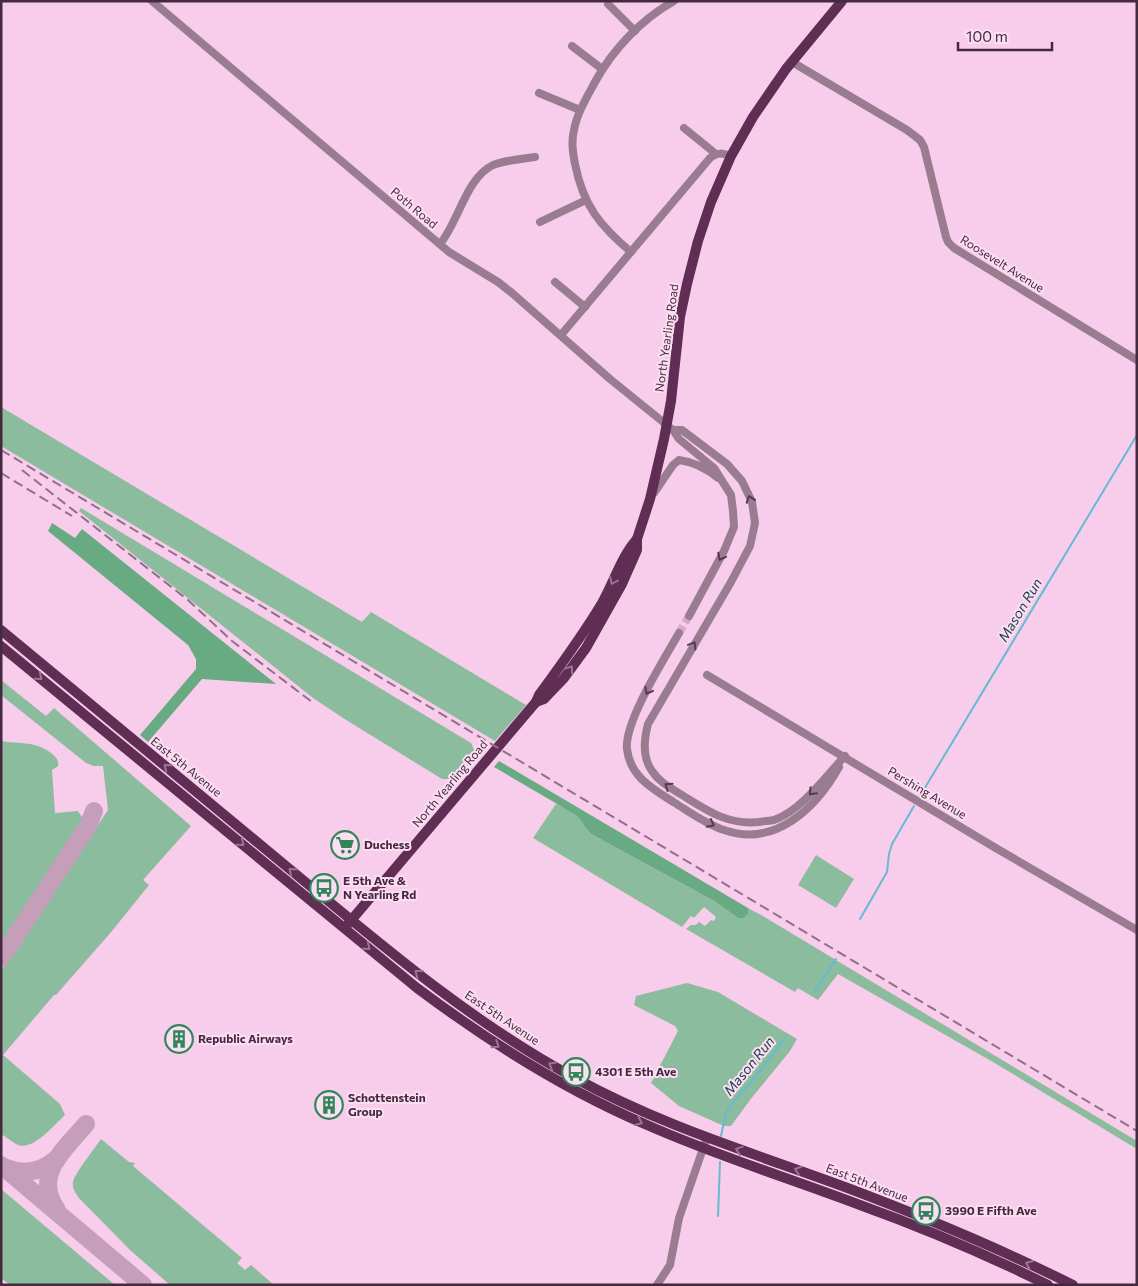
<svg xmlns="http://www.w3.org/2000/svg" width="1138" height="1286" font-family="Commissioner,sans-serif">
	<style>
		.green { fill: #8cbc9e }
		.forest { fill: #68ab83 }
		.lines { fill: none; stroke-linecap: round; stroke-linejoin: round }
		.stream { stroke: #64bbd2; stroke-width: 2 }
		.taxiway { stroke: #c59eba; stroke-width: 18 }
		.minor-tunnel { stroke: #d4abc8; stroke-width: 8; stroke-dasharray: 8 4; stroke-linecap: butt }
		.minor { stroke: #9a7c91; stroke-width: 8 }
		.major { stroke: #602e54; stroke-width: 10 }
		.rail { stroke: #926f88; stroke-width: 2; stroke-dasharray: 10 5; stroke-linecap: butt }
		.oneway { stroke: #563a4f }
		.oneway2 { stroke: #9e7494 }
		.labels { text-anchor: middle; stroke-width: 4; stroke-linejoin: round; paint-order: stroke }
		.street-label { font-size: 12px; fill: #45293e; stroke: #fcdef3 }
		.poi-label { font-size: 12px; font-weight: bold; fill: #45293e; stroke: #fcdef3; text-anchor: start }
		.water-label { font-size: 14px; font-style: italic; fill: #163f49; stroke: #fcdef3 }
	</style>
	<rect width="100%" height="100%" fill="#f8cceb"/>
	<g class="green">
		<polygon points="1,407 362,622 371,612 526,705 495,741 1,446"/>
		<polygon points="81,508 471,743 477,756 454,779 442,779 343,718 313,698 79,511"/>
		<path d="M1 680 46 716 54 708 191 826 143 880 149 885 112 931 56 995H54L3 1055 60 1104 65 1115C55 1124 33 1151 18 1145 12 1142 6 1137 1 1134V971L108 810 103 766H94L86 763 1 695Z"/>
		<path d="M1 741C19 744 36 741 51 753 56 757 59 760 58 766L52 770 55 813 78 811 83 819 1 945Z"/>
		<path d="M556 804C564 808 577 812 582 820 586 825 585 828 591 834L714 901 738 918 748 914V908L761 915 1137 1141V1149L993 1062 838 974 818 1000 798 988 795 992 686 929 691 925H696L699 922 705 926 711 920 714 921 716 917 704 907 694 918 691 916 682 927 533 838Z"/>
		<polygon points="816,855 854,879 836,908 798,885"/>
		<polygon points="687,983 718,992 797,1039 790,1051 750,1100 731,1126 724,1126 679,1106 651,1083 678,1031 675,1026 634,1005 636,996"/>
		<path d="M101 1139 129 1162 135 1163 133 1166 242 1258 237 1263 245 1270 251 1265 274 1285H170L130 1250 78 1197C75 1192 72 1188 73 1182 74 1174 95 1148 101 1139Z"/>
		<polygon points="1,1189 115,1285 10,1285 1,1278"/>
	</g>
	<g class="forest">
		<polygon points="52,523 75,538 82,529 276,684 202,679 148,742 140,735 196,669 196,659 188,645 48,531"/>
		<path d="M499 761 748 908V914L743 918H738L714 901 591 834C585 828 583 821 576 815L494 767Z"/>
	</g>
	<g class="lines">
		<g class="stream">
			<polyline points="920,796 1137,435"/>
			<polyline points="860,919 887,872 889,854 892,844 914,806"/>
			<polyline points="815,991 836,959"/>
			<polyline points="721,1136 726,1113 731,1104 754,1079 785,1038"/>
			<polyline points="718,1216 720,1162"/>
		</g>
		<g class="taxiway">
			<polyline points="1,958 88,826 94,811"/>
			<polyline points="1,1165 143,1285"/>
			<path d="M6 1168C24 1175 41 1172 56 1159"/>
			<path d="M57 1210C32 1175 65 1149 86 1124"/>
		</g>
		<polyline class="minor-tunnel" points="679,633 689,616"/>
		<g class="minor">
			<polyline points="152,1 449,252 498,282 512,293 610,379 673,430 679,439 714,468 731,495 733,511 734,527 724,551 689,616"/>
			<polyline points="608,4 635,31"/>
			<polyline points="572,46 602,69"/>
			<polyline points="792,62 907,130 920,140 924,147 946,237 948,242 954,248 1137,360"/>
			<polyline points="539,93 580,110"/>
			<polyline points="684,128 716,154"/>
			<polyline points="540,222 586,200"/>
			<path d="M440 244C459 221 466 178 493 165 506 160 521 159 535 157"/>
			<path d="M631 252C600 226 583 205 575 164 573 153 571 142 574 130 577 113 587 97 595 82 613 49 642 19 674 1"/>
			<polyline points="555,282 585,307"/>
			<path d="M561 335 710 158C718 152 722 153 731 156"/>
			<path d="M673 430H682L727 464 742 481 752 502 755 523 750 546 731 582 648 724C644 739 642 757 652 771 659 782 671 788 682 795 708 811 727 825 759 822 764 821 770 821 774 820 801 811 826 776 845 756"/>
			<path d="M654 493 673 465 679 460C695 462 706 468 718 478"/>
			<path d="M679 633C665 658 624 722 627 749 630 777 653 789 675 803 691 813 706 824 724 830 775 848 816 808 839 767"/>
			<polyline points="707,675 994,847 1137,930"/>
			<polyline points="657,1285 670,1265 679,1218 707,1137"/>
		</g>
		<g class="major">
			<path d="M1 630C96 709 192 787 286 866 378 942 468 1020 573 1077 659 1125 753 1153 845 1187 922 1216 999 1248 1073 1285"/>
			<path d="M1 646 417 988C489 1042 565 1090 647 1125 717 1156 789 1178 860 1205 924 1228 987 1255 1048 1285"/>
			<polyline points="536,702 544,699 564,678 586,648 622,584 637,550 637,539 650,499 664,439 671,401 680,317 687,284 698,241 711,202 731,156 753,117 786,69 842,1"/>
			<path d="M348 924 536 702 539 695C561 665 583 635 602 603 614 582 621 557 637 539"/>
		</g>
		<g class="rail">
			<polyline points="1,450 1137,1131"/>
			<polyline points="22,470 188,600 232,641 312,702"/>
			<polyline points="1,473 72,516"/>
		</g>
	</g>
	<defs><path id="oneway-chevron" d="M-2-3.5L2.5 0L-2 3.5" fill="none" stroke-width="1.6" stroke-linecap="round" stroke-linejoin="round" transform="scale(1.25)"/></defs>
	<g class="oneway">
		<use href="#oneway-chevron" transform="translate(750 499) rotate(-110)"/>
		<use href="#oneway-chevron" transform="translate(721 557) rotate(118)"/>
		<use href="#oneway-chevron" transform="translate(693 645) rotate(-59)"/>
		<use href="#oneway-chevron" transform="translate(648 691) rotate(118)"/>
		<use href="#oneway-chevron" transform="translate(668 786) rotate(-145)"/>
		<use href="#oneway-chevron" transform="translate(812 792) rotate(134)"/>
		<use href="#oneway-chevron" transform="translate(711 824) rotate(27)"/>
	</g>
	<g class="oneway2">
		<use href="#oneway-chevron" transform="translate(613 581) rotate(116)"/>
		<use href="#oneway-chevron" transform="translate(570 669) rotate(-54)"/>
		<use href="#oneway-chevron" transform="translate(39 677) rotate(39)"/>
		<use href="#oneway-chevron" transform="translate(167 767) rotate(-141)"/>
		<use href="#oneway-chevron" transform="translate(241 843) rotate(40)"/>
		<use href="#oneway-chevron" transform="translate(292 871) rotate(-140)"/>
		<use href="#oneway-chevron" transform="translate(367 947) rotate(39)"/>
		<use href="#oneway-chevron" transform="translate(418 973) rotate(-142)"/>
		<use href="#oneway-chevron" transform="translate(496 1045) rotate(33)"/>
		<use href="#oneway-chevron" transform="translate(552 1065) rotate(-150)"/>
		<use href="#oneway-chevron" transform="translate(639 1122) rotate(25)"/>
		<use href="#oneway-chevron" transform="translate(739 1150) rotate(-161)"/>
		<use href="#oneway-chevron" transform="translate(798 1170) rotate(-161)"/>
		<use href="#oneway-chevron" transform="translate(1029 1264) rotate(-155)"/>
	</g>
	<defs>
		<symbol id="supermarket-ring" viewBox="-11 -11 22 22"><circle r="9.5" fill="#fcdef3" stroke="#318659" stroke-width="1.5"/><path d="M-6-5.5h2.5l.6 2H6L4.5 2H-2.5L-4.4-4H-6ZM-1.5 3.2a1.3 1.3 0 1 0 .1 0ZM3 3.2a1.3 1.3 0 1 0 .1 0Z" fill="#318659"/></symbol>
		<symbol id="bus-ring" viewBox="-11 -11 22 22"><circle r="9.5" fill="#fcdef3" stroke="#318659" stroke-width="1.5"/><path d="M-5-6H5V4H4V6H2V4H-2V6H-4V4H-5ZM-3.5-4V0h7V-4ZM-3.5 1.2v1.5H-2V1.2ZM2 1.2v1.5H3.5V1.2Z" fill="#318659"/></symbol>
		<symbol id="building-ring" viewBox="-11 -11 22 22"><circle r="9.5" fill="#fcdef3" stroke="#318659" stroke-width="1.5"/><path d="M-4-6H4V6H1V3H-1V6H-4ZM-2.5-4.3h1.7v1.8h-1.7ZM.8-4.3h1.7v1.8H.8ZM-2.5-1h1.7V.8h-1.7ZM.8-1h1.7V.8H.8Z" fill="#318659"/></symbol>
	</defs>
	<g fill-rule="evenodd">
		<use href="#supermarket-ring" x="329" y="829" width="32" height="32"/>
		<use href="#bus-ring" x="308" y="872" width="32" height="32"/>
		<use href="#building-ring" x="163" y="1023" width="32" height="32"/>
		<use href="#bus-ring" x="560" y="1056" width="32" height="32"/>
		<use href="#building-ring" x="313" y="1089" width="32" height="32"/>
		<use href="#bus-ring" x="910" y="1195" width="32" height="32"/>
	</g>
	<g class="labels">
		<g class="street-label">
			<text transform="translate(414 208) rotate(40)" y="4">Poth Road</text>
			<text transform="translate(1002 264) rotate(32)" y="4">Roosevelt Avenue</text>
			<text transform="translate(667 338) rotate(-82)" y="4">North Yearling Road</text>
			<text transform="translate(186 767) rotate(39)" y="4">East 5th Avenue</text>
			<text transform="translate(450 784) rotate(-50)" y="4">North Yearling Road</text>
			<text transform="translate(927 793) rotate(31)" y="4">Pershing Avenue</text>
			<text transform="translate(502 1018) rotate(34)" y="4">East 5th Avenue</text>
			<text transform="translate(867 1183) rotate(21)" y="4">East 5th Avenue</text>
		</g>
		<g class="poi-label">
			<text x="364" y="849">Duchess</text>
			<text x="343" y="885">E 5th Ave &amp;<tspan x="343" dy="14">N Yearling Rd</tspan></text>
			<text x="198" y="1043">Republic Airways</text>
			<text x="595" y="1076">4301 E 5th Ave</text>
			<text x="348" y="1102">Schottenstein<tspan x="348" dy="14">Group</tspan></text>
			<text x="945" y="1215">3990 E Fifth Ave</text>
		</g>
		<g class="water-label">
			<text transform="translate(1020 610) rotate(-59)" y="5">Mason Run</text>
			<text transform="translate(749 1066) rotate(-51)" y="5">Mason Run</text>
		</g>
	</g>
	<rect width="1138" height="1286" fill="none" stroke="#45293e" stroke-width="5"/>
	<path d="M958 42v8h94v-8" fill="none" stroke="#45293e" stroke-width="2.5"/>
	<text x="966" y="42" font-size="15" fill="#45293e" stroke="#fcdef3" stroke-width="4" paint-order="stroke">100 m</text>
</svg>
